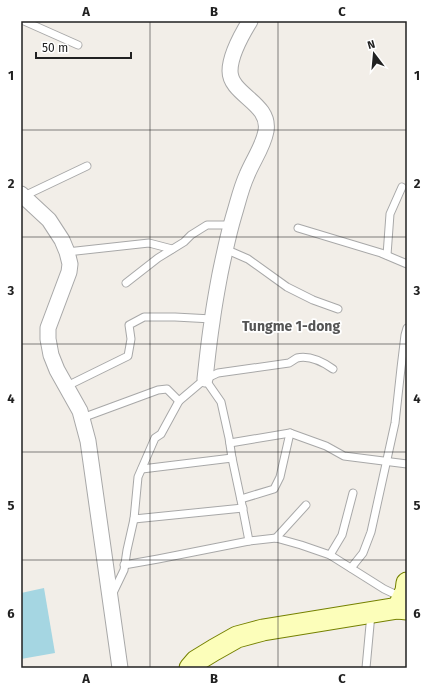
<svg xmlns="http://www.w3.org/2000/svg" width="428" height="689" font-family="'Fira Sans',sans-serif">
	<style>
		.water { fill: #a5d6e2 }
		.lines { fill: none; stroke-linecap: round; stroke-linejoin: round }
		.lane-casing { stroke: #a8a8a8; stroke-width: 9 }
		.street-casing { stroke: #a8a8a8; stroke-width: 17 }
		.secondary-casing { stroke: #758100; stroke-width: 23 }
		.lane { stroke: #fff; stroke-width: 7 }
		.street { stroke: #fff; stroke-width: 15 }
		.secondary { stroke: #fcfeba; stroke-width: 21 }
		.grid { fill: none; stroke: #212121; stroke-width: 1; stroke-opacity: 0.55 }
		.labels { text-anchor: middle; stroke-width: 3.5; stroke-linejoin: round; paint-order: stroke }
		.quarter-label { font-size: 14px; font-weight: bold; fill: #545454; stroke: #fff }
		.neatline { fill: none; stroke: #212121; stroke-width: 1.5 }
		.grid-label { font-size: 13px; text-anchor: middle; font-weight: bold; fill: #212121 }
	</style>
	<rect width="100%" height="100%" fill="#f2eee8"/>
	<polygon class="water" points="44,588 55,653 21,659 21,593"/>
	<g class="lines">
		<defs>
			<g id="lane">
				<polyline points="24,21 78,45"/>
				<polyline points="24,196 87,166"/>
				<polyline points="298,228 381,253 407,264"/>
				<polyline points="225,249 248,259 287,287 313,300 338,309"/>
				<polyline points="67,252 149,243 172,249"/>
				<polyline points="387,255 390,214 402,187"/>
				<polyline points="126,283 158,258 184,242 191,235 207,225 231,225"/>
				<polyline points="205,379 221,402 229,438 232,458 242,505 249,541"/>
				<polyline points="67,386 128,356 131,339 129,325 144,317 175,317 212,319"/>
				<polyline points="82,418 158,390 167,389 179,401"/>
				<polyline points="230,443 290,433 326,446 344,456 407,464"/>
				<polyline points="142,469 232,458"/>
				<polyline points="241,499 274,489 280,477 290,433"/>
				<polyline points="134,519 243,508"/>
				<polyline points="276,538 306,505"/>
				<polyline points="330,555 342,535 353,493"/>
				<polyline points="124,565 158,559 249,541 276,538 301,545 330,555 384,589 401,597"/>
				<polyline points="351,568 363,553 371,532 395,423 401,368 405,335 407,328"/>
				<path d="M112 595 124 570 127 550 134 519 138 477 155 438 161 434 179 401 205 379 218 373 289 363C291 362 295 359 297 358 310 355 323 362 333 369"/>
				<polyline points="366,668 371,614"/>
			</g>
			<g id="street">
				<polyline points="21,194 49,220 62,240 67,252 70,264 69,272 48,328 48,339 51,355 57,370 80,411 88,441 120,668"/>
				<path d="M205 379C207 360 209 341 212 322 214 306 217 290 220 274 224 255 228 235 234 215 238 202 241 188 247 175 253 160 263 147 266 131 271 103 230 95 230 71 230 55 242 34 250 21"/>
			</g>
			<g id="secondary">
				<polyline points="398,608 406,591 407,583"/>
				<polyline points="190,668 196,661 214,650 237,637 263,630 398,608 407,609"/>
			</g>
		</defs>
		<use href="#lane" class="lane-casing"/>
		<use href="#street" class="street-casing"/>
		<use href="#secondary" class="secondary-casing"/>
		<use href="#lane" class="lane"/>
		<use href="#street" class="street"/>
		<use href="#secondary" class="secondary"/>
	</g>
	<path class="grid" d="M150 21V668M278 21V668M21 130H407M21 237H407M21 344H407M21 452H407M21 560H407"/>
	<g class="labels">
		<g class="quarter-label">
			<text x="291" y="331">Tungme 1-dong</text>
		</g>
	</g>
	<rect width="428" height="689" fill="none" stroke="#ffffff" stroke-width="44"/>
	<g transform="translate(374 54) rotate(344)" stroke="#ffffff" stroke-width="3" paint-order="stroke">
	<path d="M0-3L7 15L0 10L-7 15Z" fill="#212121"/>
	<text y="-6" font-size="11" font-weight="bold" text-anchor="middle" fill="#212121">N</text>
	</g>
	<path d="M36 52v6h95v-6" fill="none" stroke="#212121" stroke-width="2"/>
	<text x="42" y="52" font-size="12" fill="#212121" stroke="#ffffff" stroke-width="3" paint-order="stroke">50 m</text>
	<rect x="22" y="22" width="384" height="645" class="neatline"/>
	<g class="grid-label">
		<text x="86" y="16">A</text>
		<text x="214" y="16">B</text>
		<text x="342" y="16">C</text>
		<text x="11" y="80">1</text>
		<text x="417" y="80">1</text>
		<text x="11" y="188">2</text>
		<text x="417" y="188">2</text>
		<text x="11" y="295">3</text>
		<text x="417" y="295">3</text>
		<text x="11" y="403">4</text>
		<text x="417" y="403">4</text>
		<text x="11" y="510">5</text>
		<text x="417" y="510">5</text>
		<text x="11" y="618">6</text>
		<text x="417" y="618">6</text>
		<text x="86" y="683">A</text>
		<text x="214" y="683">B</text>
		<text x="342" y="683">C</text>
	</g>
</svg>
